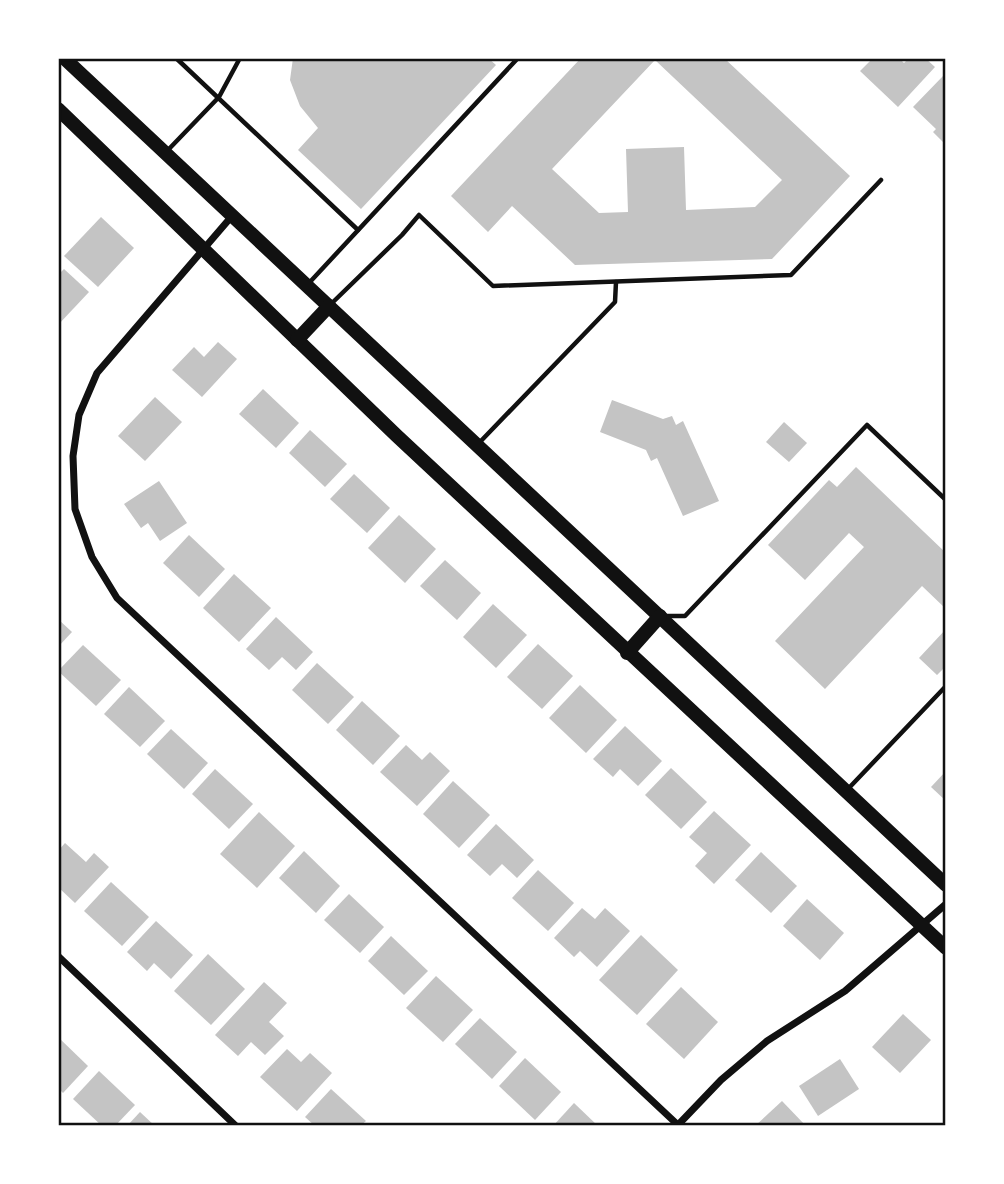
<svg xmlns="http://www.w3.org/2000/svg" width="1004" height="1184" font-family="Manrope,sans-serif">
	<style>
		.building { fill: #c4c4c4; fill-rule: evenodd }
		.lines { fill: none; stroke-linecap: round; stroke-linejoin: round }
		.service { stroke: #111; stroke-width: 4.5 }
		.minor { stroke: #111; stroke-width: 7 }
		.secondary { stroke: #111; stroke-width: 14 }
		.neatline { fill: none; stroke: #111; stroke-width: 2.5 }
	</style>
	<rect width="100%" height="100%" fill="#fff"/>
	<g class="building">
		<polygon points="293,58 488,58 496,65 361,209 298,150 318,128 300,106 290,80"/>
		<path d="M581 58H724L850 176 772 259 575 265 512 206 488 232 451 196ZM655 60 782 180 755 207 686 210 684 147 626 149 628 212 599 213 552 169Z"/>
		<polygon points="873,58 899,58 904,63 909,58 925,58 935,67 898,107 860,71"/>
		<polygon points="943,76 946,79 946,145 933,132 936,129 913,107"/>
		<polygon points="101,217 134,248 98,287 64,256"/>
		<polygon points="64,269 89,292 58,325 58,275"/>
		<polygon points="218,342 237,359 202,397 172,370 194,347 204,357"/>
		<polygon points="263,389 299,423 276,448 239,414"/>
		<polygon points="155,397 182,422 145,461 118,436"/>
		<polygon points="612,400 663,419 672,416 676,425 683,421 719,501 683,516 657,458 651,461 646,450 600,432"/>
		<polygon points="784,422 807,443 789,462 766,442"/>
		<polygon points="310,430 347,464 325,487 289,453"/>
		<polygon points="856,467 946,553 946,609 922,586 825,689 775,641 864,547 849,533 805,580 768,545 829,480 837,487"/>
		<polygon points="354,474 390,508 367,533 330,499"/>
		<polygon points="159,481 187,523 160,541 148,523 141,528 124,504"/>
		<polygon points="399,515 436,549 405,583 368,548"/>
		<polygon points="189,535 225,569 199,597 163,563"/>
		<polygon points="445,560 481,593 457,620 420,586"/>
		<polygon points="234,574 271,608 239,642 203,608"/>
		<polygon points="493,604 527,635 496,668 463,637"/>
		<polygon points="276,617 313,652 296,670 282,657 269,670 246,649"/>
		<polygon points="58,619 72,632 58,647"/>
		<polygon points="946,629 946,670 944,668 937,675 919,658"/>
		<polygon points="538,644 573,676 542,709 507,677"/>
		<polygon points="83,645 121,680 96,706 58,671"/>
		<polygon points="317,663 354,697 328,724 292,690"/>
		<polygon points="580,685 617,720 586,753 549,718"/>
		<polygon points="129,687 165,721 140,747 104,714"/>
		<polygon points="362,701 400,736 373,765 336,730"/>
		<polygon points="625,726 662,761 638,786 620,769 613,777 593,759"/>
		<polygon points="171,729 208,763 184,789 147,754"/>
		<polygon points="406,745 422,760 430,752 450,771 417,806 380,772"/>
		<polygon points="671,768 707,802 681,829 645,795"/>
		<polygon points="215,769 253,804 229,829 192,794"/>
		<polygon points="946,771 946,801 931,787"/>
		<polygon points="453,781 490,815 459,848 423,814"/>
		<polygon points="714,811 751,845 714,884 695,866 707,853 689,837"/>
		<polygon points="259,812 295,846 257,888 220,854"/>
		<polygon points="496,824 534,860 517,878 502,864 490,876 467,855"/>
		<polygon points="65,843 86,862 94,853 109,867 75,903 58,887 58,851"/>
		<polygon points="304,851 340,886 316,913 279,878"/>
		<polygon points="761,852 797,886 771,913 735,880"/>
		<polygon points="538,870 574,903 548,931 512,898"/>
		<polygon points="111,882 149,917 122,946 84,911"/>
		<polygon points="349,894 384,927 360,953 324,920"/>
		<polygon points="807,899 844,933 820,960 783,926"/>
		<polygon points="582,908 595,919 605,908 630,931 597,967 580,951 574,957 554,938"/>
		<polygon points="156,921 193,955 171,979 154,963 147,971 127,952"/>
		<polygon points="641,935 678,970 637,1015 599,980"/>
		<polygon points="391,936 428,971 404,995 368,961"/>
		<polygon points="208,954 245,989 211,1025 174,991"/>
		<polygon points="436,976 473,1010 443,1042 406,1008"/>
		<polygon points="264,982 287,1003 269,1022 284,1036 265,1055 251,1042 238,1056 215,1035"/>
		<polygon points="681,987 718,1022 684,1059 646,1024"/>
		<polygon points="903,1014 931,1040 900,1073 872,1047"/>
		<polygon points="480,1018 517,1052 492,1079 455,1044"/>
		<polygon points="58,1037 88,1066 63,1093 58,1088"/>
		<polygon points="287,1049 301,1062 310,1053 332,1073 297,1111 260,1077"/>
		<polygon points="525,1058 561,1092 535,1120 499,1086"/>
		<polygon points="840,1059 859,1089 818,1116 799,1086"/>
		<polygon points="99,1071 135,1105 115,1126 102,1126 73,1099"/>
		<polygon points="331,1089 366,1121 360,1126 315,1126 305,1117"/>
		<polygon points="782,1101 806,1126 755,1126"/>
		<polygon points="574,1103 598,1126 553,1126"/>
		<polygon points="140,1112 155,1126 127,1126"/>
	</g>
	<g class="lines">
		<g class="service">
			<polyline points="176,58 358,230"/>
			<polyline points="168,150 219,97 240,58"/>
			<polyline points="309,283 518,58"/>
			<polyline points="331,304 402,235 419,215 493,286 791,275 881,180"/>
			<polyline points="479,443 615,302 616,282"/>
			<polyline points="664,616 685,616 867,425 946,500"/>
			<polyline points="847,790 946,686"/>
		</g>
		<g class="minor">
			<polyline points="232,216 97,373 79,415 73,456 75,509 92,557 117,598 679,1126"/>
			<polyline points="58,956 236,1126"/>
			<polyline points="677,1126 721,1080 767,1041 845,991 946,904"/>
		</g>
		<g class="secondary">
			<polyline points="64,58 946,885"/>
			<polyline points="58,109 397,436 946,948"/>
			<polyline points="297,340 329,306"/>
			<polyline points="627,653 660,616"/>
		</g>
	</g>
	<rect width="1004" height="1184" fill="none" stroke="#ffffff" stroke-width="119"/>
	<rect x="60" y="60" width="884" height="1064" class="neatline"/>
</svg>
